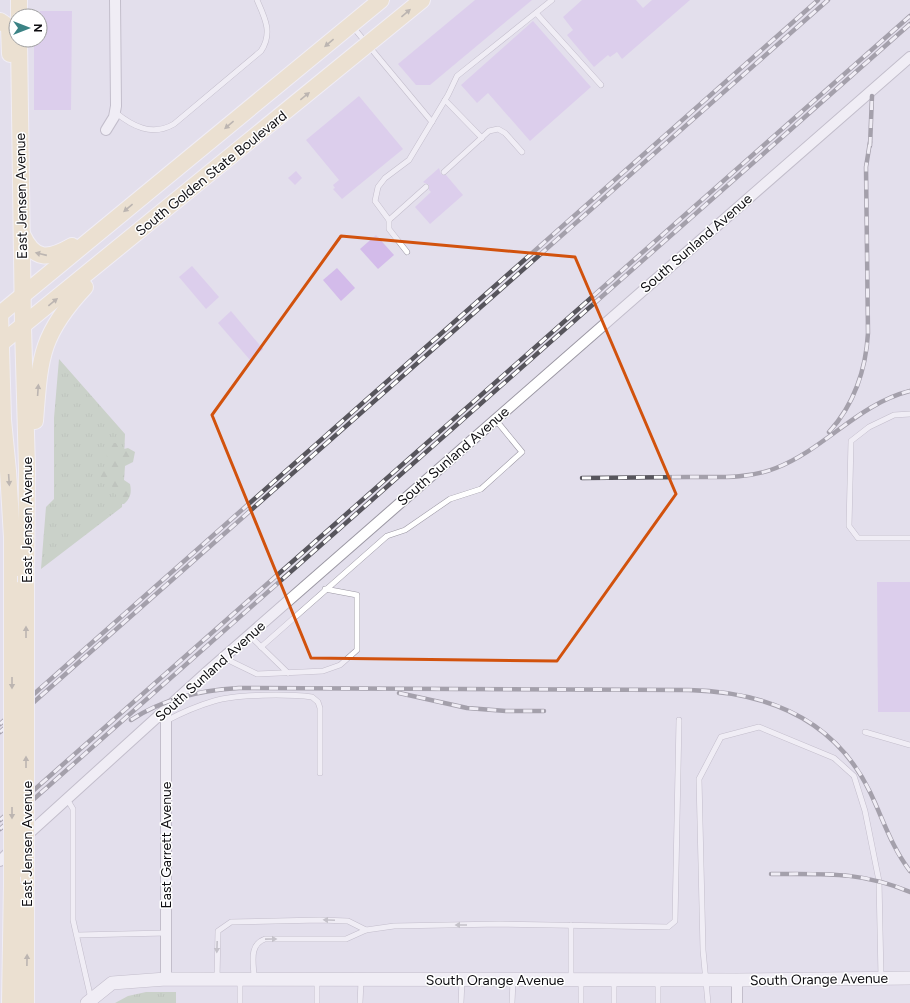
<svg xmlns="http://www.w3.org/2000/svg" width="910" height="1003" font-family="Figtree,sans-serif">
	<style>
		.grass { fill: url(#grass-tufts) }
		.forest { fill: url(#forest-firs) }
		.building { fill: #d3bbea }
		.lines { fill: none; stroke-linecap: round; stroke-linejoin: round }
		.service-casing { stroke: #9b97a3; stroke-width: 6 }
		.minor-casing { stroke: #9b97a3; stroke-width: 12 }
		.tertiary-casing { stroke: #9b97a3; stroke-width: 14 }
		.primary-casing { stroke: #fff; stroke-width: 18 }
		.service { stroke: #fff; stroke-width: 5 }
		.minor { stroke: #fff; stroke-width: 10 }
		.tertiary { stroke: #fff; stroke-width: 13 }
		.primary { stroke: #f3e3b0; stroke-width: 16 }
		.rail-casing { stroke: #57555c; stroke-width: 4.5 }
		.rail { stroke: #fff; stroke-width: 3; stroke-dasharray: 9; stroke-linecap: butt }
		.primary-bridge-casing { stroke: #fff; stroke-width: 18; stroke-linecap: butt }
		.primary-bridge { stroke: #f3e3b0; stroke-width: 16 }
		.oneway { fill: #8c8369 }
		.oneway2 { fill: #9f9fa0 }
		.marked { fill: none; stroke: #d2520d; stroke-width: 3; stroke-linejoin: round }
		.labels { text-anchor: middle; stroke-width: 3; stroke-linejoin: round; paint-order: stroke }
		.street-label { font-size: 14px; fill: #0f0e12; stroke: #fff }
	</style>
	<defs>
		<pattern id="grass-tufts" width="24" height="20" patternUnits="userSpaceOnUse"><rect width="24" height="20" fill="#abc19d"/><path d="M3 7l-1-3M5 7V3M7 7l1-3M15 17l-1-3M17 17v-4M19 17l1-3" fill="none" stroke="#92a586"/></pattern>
		<pattern id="forest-firs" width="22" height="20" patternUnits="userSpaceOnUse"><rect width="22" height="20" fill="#abc19d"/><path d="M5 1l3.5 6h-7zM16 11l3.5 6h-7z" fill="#92a586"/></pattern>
	</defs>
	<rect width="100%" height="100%" fill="#e3dfec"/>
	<g class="grass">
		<polygon points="59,359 125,434 122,507 41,569 46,507 54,499 54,418"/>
		<polygon points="146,992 176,992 176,1003 115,1003 128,996"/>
	</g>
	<path class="forest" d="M111 443H116L120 450 128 448 135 452 133 462 125 466 124 480 130 484C132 493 130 499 124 504H120V496L116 495 112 486 106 483 100 476 106 465 113 464V461L107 457 106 449Z"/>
	<g class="building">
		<polygon points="475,0 532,0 430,85 416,85 398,64"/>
		<polygon points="582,0 636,0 643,8 652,0 690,0 622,59 617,52 610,57 608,55 594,67 567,35 573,30 563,17"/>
		<polygon points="40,11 72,11 71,110 34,110 34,40 40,40"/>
		<polygon points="533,21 591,87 530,141 488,93 477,103 461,85"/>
		<polygon points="359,96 403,149 342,199 333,189 335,188 333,185 339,180 306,140"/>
		<polygon points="439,168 441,174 446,175 463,195 430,224 415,207 431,192 429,190 429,185 423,182"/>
		<polygon points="296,171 302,178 295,185 288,178"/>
		<polygon points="376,235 394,255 378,269 360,249"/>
		<polygon points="192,266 219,297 206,309 179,277"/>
		<polygon points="337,268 355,288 341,301 323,280"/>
		<polygon points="231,311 263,349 250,360 218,323"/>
		<polygon points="877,582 910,582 910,712 878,712"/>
	</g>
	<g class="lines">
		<defs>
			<g id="service">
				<polyline points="536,13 601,85"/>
				<polyline points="353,27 432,122"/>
				<polyline points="445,100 482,138"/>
				<path d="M115 112C132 126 152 137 174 124L261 51C273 33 265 18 257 0"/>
				<polyline points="444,172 489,131 498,129 505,133 522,152"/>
				<polyline points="389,220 375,201 378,187 385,178 409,160 448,95 457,76 552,0"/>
				<polyline points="407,252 389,229 389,220 426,187"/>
				<polyline points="910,414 894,415 869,427 851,441 849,526 858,538 910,538"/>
				<polyline points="249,635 288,673"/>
				<polyline points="261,647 387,536 405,530 450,499 481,489 522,452 495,419"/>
				<polyline points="224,658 257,674 303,672 323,671 340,665 357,650 357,595 325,589"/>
				<path d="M166 721C181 713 197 706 214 701 236 694 289 694 312 697L318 702 320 708V773"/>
				<polyline points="865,732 910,745"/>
				<polyline points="67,799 73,809 73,920 91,999"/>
				<polyline points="78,935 166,933"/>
				<path d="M254 978C254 964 248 945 265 939H346L366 930 394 926 500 924 668 927 675 921 679 720"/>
				<polyline points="217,979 218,931 231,922 320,920 348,921 366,930"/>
				<polyline points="571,979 571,925"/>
				<polyline points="240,980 240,1003"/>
				<polyline points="658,981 658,1003"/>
				<polyline points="317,1003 317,980"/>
				<polyline points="360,1003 361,981"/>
				<polyline points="461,1003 462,980"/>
				<polyline points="512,1003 513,981"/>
				<polyline points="581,1003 581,981"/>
				<polyline points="614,1003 614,980"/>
				<polyline points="708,1003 703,950 699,779 721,737 759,727 834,758 854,776 865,811 879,881 881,977"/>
			</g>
			<g id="minor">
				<polyline points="106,130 114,117 116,106 115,0"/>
				<polyline points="166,711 166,979"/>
				<polyline points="25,837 208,671 910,57"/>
				<polyline points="0,861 13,848"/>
				<polyline points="737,1003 737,980"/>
			</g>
			<polyline id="tertiary" points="87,1003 112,983 166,979 737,980 910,978"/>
			<g id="primary">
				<polyline points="19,0 19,16"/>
				<polyline points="0,21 9,27 10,54"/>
				<polyline points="19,40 23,327 27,469 26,576"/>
				<path d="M22 234C35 262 49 259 72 246"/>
				<polyline points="0,312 3,420 8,471 12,537 12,588"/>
				<polyline points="0,314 381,0"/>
				<polyline points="0,344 422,0"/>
				<path d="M35 421C40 358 40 335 85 287"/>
				<polyline points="10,1003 12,883"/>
				<polyline points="26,1003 26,871"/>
			</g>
		</defs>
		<use href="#service" class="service-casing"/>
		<use href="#minor" class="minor-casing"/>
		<use href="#tertiary" class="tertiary-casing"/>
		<use href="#primary" class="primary-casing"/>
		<use href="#service" class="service"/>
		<use href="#minor" class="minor"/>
		<use href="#tertiary" class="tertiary"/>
		<use href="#primary" class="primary"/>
		<defs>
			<g id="rail">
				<polyline points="870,146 872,96"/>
				<path d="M829 432C854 405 866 369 868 333L866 167 870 142"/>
				<path d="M582 478C618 478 653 477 689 477 718 477 749 479 776 468 825 449 858 404 910 391"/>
				<polyline points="399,693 467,708 506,711 544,711"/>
				<path d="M131 720C163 699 200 690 239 688L689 690C767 692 834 718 870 792 883 819 892 848 910 871"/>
				<polyline points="0,724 818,0"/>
				<polyline points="0,732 828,0"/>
				<polyline points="0,820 910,16"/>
				<polyline points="0,829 910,24"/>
				<path d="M771 874C824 874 860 871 910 892"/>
			</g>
		</defs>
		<use href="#rail" class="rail-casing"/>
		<use href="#rail" class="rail"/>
		<defs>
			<g id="primary-bridge">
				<polyline points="26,576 26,871"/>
				<polyline points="12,883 12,588"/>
			</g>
		</defs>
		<use href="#primary-bridge" class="primary-bridge-casing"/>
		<use href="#primary-bridge" class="primary-bridge"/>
	</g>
	<defs><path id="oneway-solid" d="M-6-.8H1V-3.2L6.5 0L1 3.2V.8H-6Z"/></defs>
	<g class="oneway">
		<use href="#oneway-solid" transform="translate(406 13) rotate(-40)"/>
		<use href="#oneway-solid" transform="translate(329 43) rotate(140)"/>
		<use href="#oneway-solid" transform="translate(305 96) rotate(-39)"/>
		<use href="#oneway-solid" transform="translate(229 125) rotate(140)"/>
		<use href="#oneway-solid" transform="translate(128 208) rotate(140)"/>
		<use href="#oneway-solid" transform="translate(41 254) rotate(-167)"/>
		<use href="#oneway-solid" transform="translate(53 302) rotate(-39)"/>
		<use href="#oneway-solid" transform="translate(38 390) rotate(-86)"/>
		<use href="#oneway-solid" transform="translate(9 480) rotate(86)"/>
		<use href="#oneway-solid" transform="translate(26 632) rotate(-90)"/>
		<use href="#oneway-solid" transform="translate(12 683) rotate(90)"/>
		<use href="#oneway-solid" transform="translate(26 762) rotate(-90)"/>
		<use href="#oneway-solid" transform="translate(12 813) rotate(90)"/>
		<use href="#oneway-solid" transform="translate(27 960) rotate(-89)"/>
	</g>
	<g class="oneway2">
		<use href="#oneway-solid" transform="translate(329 920) rotate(-178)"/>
		<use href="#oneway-solid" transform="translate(461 925) rotate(180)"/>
		<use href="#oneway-solid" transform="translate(271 939) rotate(-1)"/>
		<use href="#oneway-solid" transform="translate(217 947) rotate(92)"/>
	</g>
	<path d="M0 0H910V1003H0ZM341 236 575 257 676 494 557 661 311 658 212 415Z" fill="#e3dfec" fill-opacity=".55" fill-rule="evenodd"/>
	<path class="marked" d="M341 236 575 257 676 494 557 661 311 658 212 415Z"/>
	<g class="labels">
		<g class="street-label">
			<text transform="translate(211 173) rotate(-39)" y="5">South Golden State Boulevard</text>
			<text transform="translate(21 196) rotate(-91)" y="5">East Jensen Avenue</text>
			<text transform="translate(696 243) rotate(-41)" y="5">South Sunland Avenue</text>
			<text transform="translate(453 456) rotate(-41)" y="5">South Sunland Avenue</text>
			<text transform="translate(27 520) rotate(-90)" y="5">East Jensen Avenue</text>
			<text transform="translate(210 671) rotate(-42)" y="5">South Sunland Avenue</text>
			<text transform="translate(27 844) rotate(-90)" y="5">East Jensen Avenue</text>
			<text transform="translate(166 845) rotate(-90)" y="5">East Garrett Avenue</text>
			<text transform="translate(819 979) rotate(-1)" y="5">South Orange Avenue</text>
			<text x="495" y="985">South Orange Avenue</text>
		</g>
	</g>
	<g transform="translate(28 28) rotate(90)"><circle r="19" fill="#ffffff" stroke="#9f9fa0"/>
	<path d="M0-3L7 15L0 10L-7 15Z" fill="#3b8385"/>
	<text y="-6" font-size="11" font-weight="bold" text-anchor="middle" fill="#0f0e12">N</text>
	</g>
</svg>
